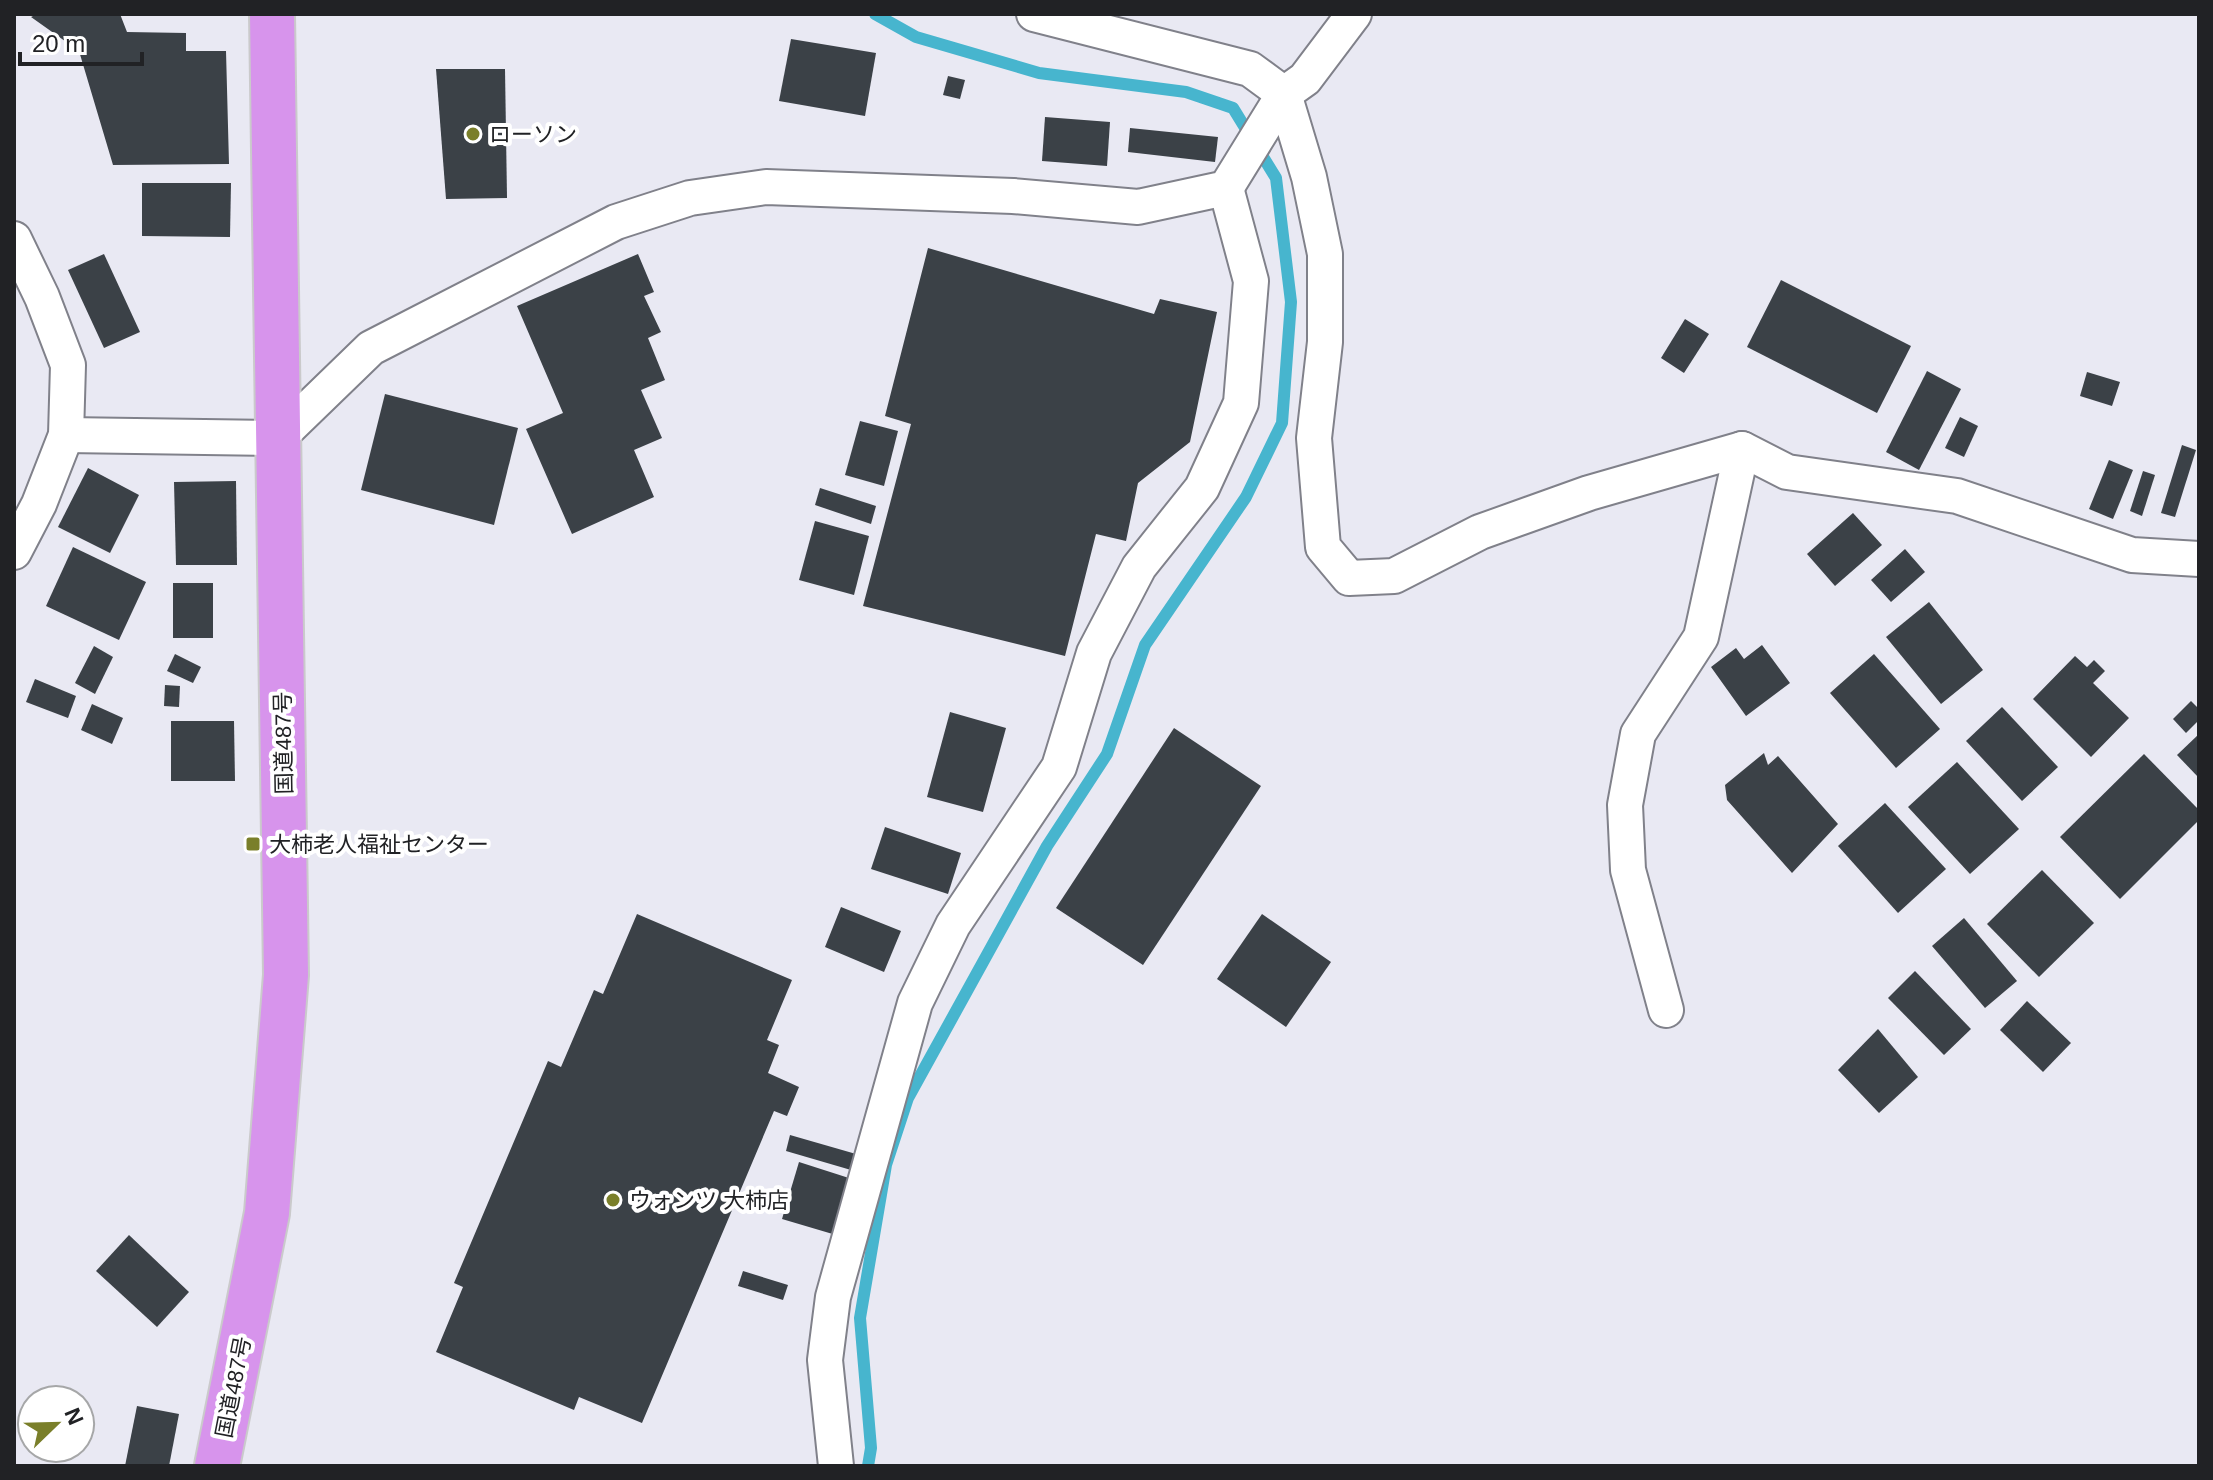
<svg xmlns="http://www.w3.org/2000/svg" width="2213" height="1480" font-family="Helvetica,'Noto Sans JP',sans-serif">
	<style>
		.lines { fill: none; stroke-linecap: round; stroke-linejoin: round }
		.stream { stroke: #47b5ce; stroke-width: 12 }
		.building { fill: #3b4147 }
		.minor-casing { stroke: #80818a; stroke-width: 38 }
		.trunk-casing { stroke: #cacacb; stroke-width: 48 }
		.minor { stroke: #fff; stroke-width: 34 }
		.trunk { stroke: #d794ec; stroke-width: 44 }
		.poi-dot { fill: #7a7f2a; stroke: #fff; stroke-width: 3 }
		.labels { text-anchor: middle; stroke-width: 8; stroke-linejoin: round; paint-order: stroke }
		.poi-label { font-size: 22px; fill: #212225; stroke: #fff; text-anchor: start }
		.street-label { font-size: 22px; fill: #212225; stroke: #fff }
	</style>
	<rect width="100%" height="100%" fill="#e9e9f3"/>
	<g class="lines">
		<polyline class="stream" points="868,1466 871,1448 860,1318 886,1165 908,1098 1047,846 1107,754 1145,645 1246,497 1282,423 1291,302 1276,178 1233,108 1186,92 1039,73 916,37 875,14"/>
	</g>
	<g class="building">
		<polygon points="37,14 120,14 127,32 186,33 186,51 226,51 229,164 113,165 79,51 31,17"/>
		<polygon points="791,39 876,53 865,116 779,101"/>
		<polygon points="436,69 505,69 507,198 446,199"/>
		<polygon points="948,76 965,80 960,99 943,95"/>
		<polygon points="1045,117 1110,122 1107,166 1042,161"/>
		<polygon points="1130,128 1218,137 1215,162 1128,152"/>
		<polygon points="142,183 231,183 230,237 142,236"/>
		<polygon points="928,248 1154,314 1160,299 1217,312 1190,442 1138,483 1126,541 1096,534 1065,656 863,606 911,424 885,416"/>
		<polygon points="104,254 140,332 104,348 68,270"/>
		<polygon points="638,254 654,292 644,296 661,332 648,338 665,380 641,390 662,438 634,450 654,497 572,534 526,429 563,413 517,306"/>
		<polygon points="1781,280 1911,346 1877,413 1747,347"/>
		<polygon points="1685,319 1709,334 1684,373 1661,358"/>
		<polygon points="1927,371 1961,389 1919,470 1886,452"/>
		<polygon points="2087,372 2120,382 2112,406 2080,396"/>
		<polygon points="385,394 518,428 494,525 361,490"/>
		<polygon points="1960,417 1978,426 1964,457 1945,448"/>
		<polygon points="860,421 898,431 884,486 845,475"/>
		<polygon points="2182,445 2196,450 2175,517 2161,513"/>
		<polygon points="2109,460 2133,470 2113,519 2089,509"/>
		<polygon points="88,468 139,495 110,553 58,527"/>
		<polygon points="2143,471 2155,475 2142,516 2130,511"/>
		<polygon points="236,481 237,565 176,565 174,482"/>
		<polygon points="820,488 876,506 871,524 815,505"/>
		<polygon points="1853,513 1882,545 1835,586 1807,554"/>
		<polygon points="815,521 869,536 854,595 799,580"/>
		<polygon points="73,547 146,582 119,640 46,606"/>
		<polygon points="1905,549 1925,572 1891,602 1871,580"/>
		<rect x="173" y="583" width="40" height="55"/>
		<polygon points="1929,602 1983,670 1941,704 1886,637"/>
		<polygon points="1762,645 1790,683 1746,716 1711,667 1736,648 1744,659"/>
		<polygon points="94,646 113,657 95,694 75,683"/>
		<polygon points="175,654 201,667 193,683 167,671"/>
		<polygon points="1874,654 1940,729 1896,768 1830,693"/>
		<polygon points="2075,656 2087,667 2094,660 2105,671 2093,683 2129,718 2091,757 2033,699"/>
		<polygon points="35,679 76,696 68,718 26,702"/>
		<polygon points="165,685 180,686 179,707 164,706"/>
		<polygon points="2191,701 2199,709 2199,720 2186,733 2173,719"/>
		<polygon points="92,704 123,718 112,744 81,730"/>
		<polygon points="2002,707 2058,767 2022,801 1966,741"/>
		<polygon points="950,712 1006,728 983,812 927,797"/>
		<polygon points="171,721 234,721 235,781 171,781"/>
		<polygon points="1174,728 1261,786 1143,965 1056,908"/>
		<polygon points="2199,734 2199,778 2177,755"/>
		<polygon points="1764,753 1768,765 1778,756 1838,824 1792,873 1727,800 1725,785"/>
		<polygon points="2144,754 2199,810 2199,820 2120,899 2060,837"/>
		<polygon points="1957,762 2019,829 1970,874 1908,807"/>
		<polygon points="1885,803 1946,869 1898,913 1838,846"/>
		<polygon points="885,827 961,853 948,894 871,869"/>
		<polygon points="2042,870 2094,923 2039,977 1987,924"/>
		<polygon points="841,907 901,931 884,972 825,947"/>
		<polygon points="637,914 792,980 767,1040 779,1045 768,1073 799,1087 787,1116 774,1111 642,1423 579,1397 574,1410 436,1352 463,1287 454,1283 548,1061 561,1067 594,990 603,994"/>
		<polygon points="1262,914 1331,962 1286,1027 1217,979"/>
		<polygon points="1964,918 2017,981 1985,1008 1932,946"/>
		<polygon points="1915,971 1971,1029 1944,1055 1888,998"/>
		<polygon points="2027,1001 2071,1043 2043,1072 2000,1030"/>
		<polygon points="1878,1029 1918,1077 1879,1113 1838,1070"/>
		<polygon points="790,1135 856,1154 851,1170 786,1151"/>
		<polygon points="799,1162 852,1179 836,1235 782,1219"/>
		<polygon points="129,1235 189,1292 157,1327 96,1271"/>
		<polygon points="743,1271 788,1285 783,1300 738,1286"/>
		<polygon points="137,1406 179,1414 169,1466 125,1466"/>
	</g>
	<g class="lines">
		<defs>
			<g id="minor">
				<polyline points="1034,14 1250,69 1284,94 1309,177 1325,254 1325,342 1314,438 1323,547 1349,578 1394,576 1480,532 1589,493 1742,449 1787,472 1957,496 2132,555 2199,559"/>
				<polyline points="14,239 42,297 68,365 66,435 39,504 14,552"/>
				<polyline points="66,435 278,438 371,348 616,222 690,198 766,187 1013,196 1138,207 1226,188 1284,94 1305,79 1354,14"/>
				<polyline points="1666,1010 1628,870 1625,805 1638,734 1701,637 1742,449"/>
				<polyline points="836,1466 825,1360 833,1297 915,1003 953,925 1059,767 1094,653 1139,567 1202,488 1241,403 1251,281 1226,188"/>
			</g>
			<polyline id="trunk" points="217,1466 267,1213 286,975 272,14"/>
		</defs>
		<use href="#minor" class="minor-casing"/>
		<use href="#trunk" class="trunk-casing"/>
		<use href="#minor" class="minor"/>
		<use href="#trunk" class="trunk"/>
	</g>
	<g class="poi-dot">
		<circle cx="473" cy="134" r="8"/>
		<rect x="245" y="836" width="16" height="16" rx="4"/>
		<circle cx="613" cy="1200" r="8"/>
	</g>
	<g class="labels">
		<g class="poi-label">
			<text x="489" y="142">ローソン</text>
			<text x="269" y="852">大柿老人福祉センター</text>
			<text x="629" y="1208">ウォンツ 大柿店</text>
		</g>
		<g class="street-label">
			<text transform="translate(283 743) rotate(-91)" y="8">国道487号</text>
			<text transform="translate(233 1387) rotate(-79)" y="8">国道487号</text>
		</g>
	</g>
	<rect width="2213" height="1480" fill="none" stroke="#212225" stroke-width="32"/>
	<g transform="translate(56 1424) rotate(67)"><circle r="38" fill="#ffffff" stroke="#a6a7a8" stroke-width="2"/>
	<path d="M0-6L14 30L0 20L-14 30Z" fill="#7a7f2a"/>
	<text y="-12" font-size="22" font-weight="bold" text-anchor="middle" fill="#212225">N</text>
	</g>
	<path d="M20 52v12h122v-12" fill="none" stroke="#212225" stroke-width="4"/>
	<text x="32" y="52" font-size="24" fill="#212225" stroke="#ffffff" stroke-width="6" paint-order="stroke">20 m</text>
</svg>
